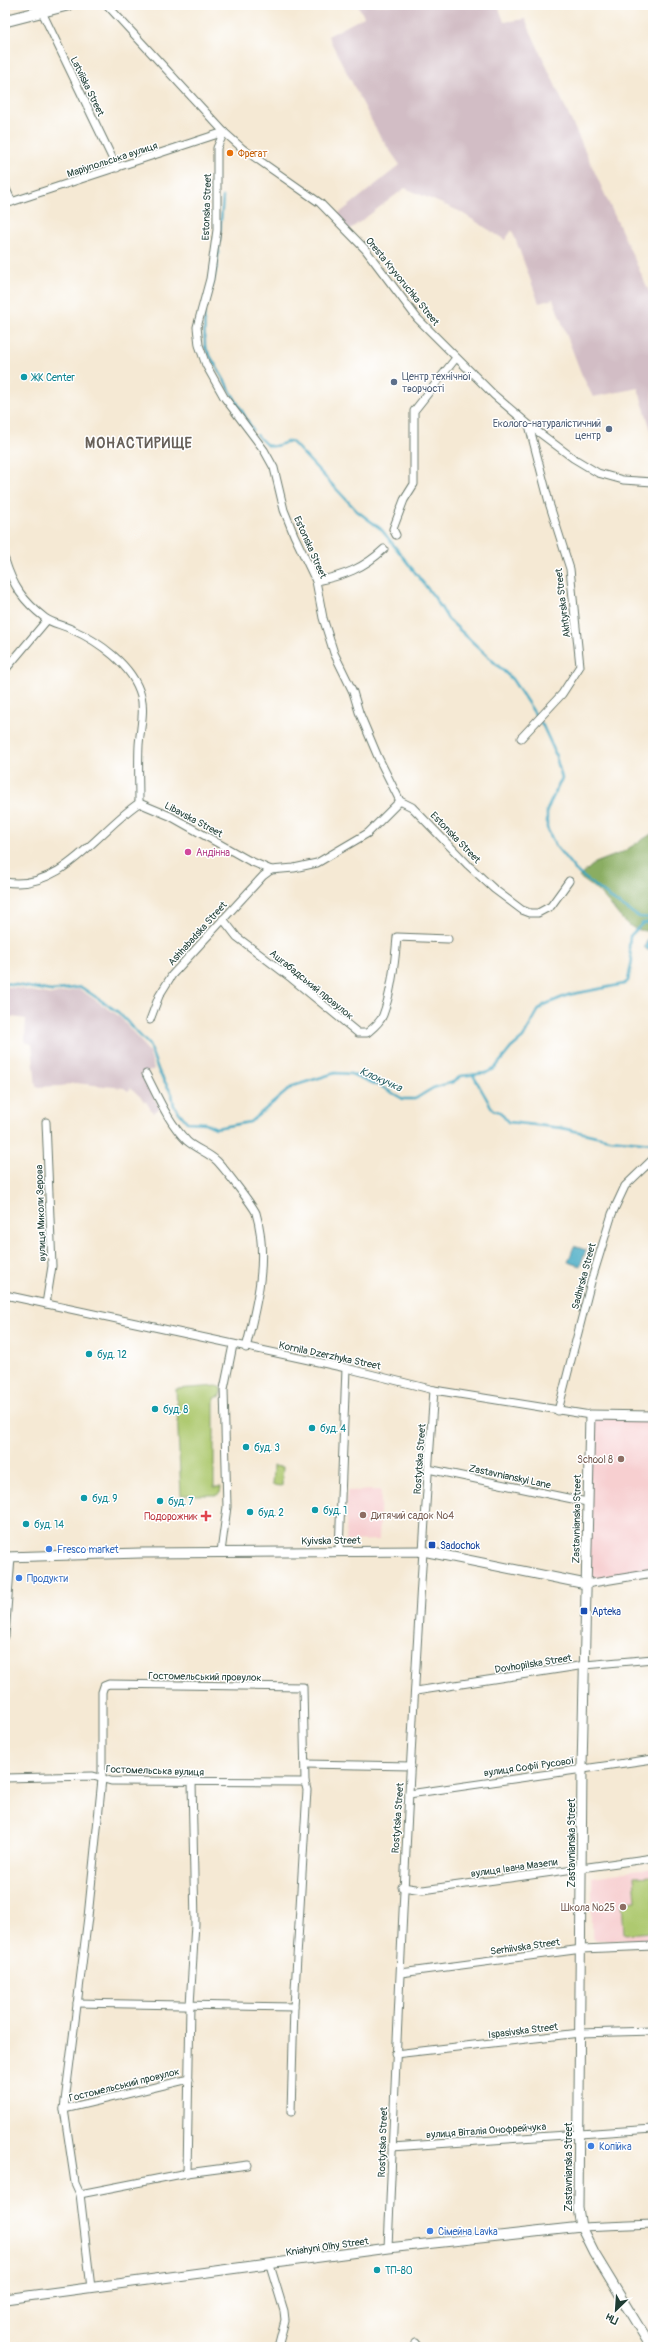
<svg xmlns="http://www.w3.org/2000/svg" width="658" height="2352" font-family="Pangolin,sans-serif">
	<style>
		.built { fill: #f7cfd0 }
		.industrial { fill: #d2bdc5 }
		.green { fill: #aec96f; stroke: #668352 }
		.forest { fill: #8aad62; stroke: #54754b }
		.water { fill: #41a7c1; stroke: #30727a }
		.lines { fill: none; stroke-linecap: round; stroke-linejoin: round }
		.stream { stroke: #41a7c1; stroke-width: 2.5 }
		.minor-casing { stroke: #6a796c; stroke-width: 9 }
		.tertiary-casing { stroke: #6a796c; stroke-width: 11 }
		.primary-casing { stroke: #6a796c; stroke-width: 13 }
		.minor { stroke: #fff; stroke-width: 7 }
		.tertiary { stroke: #fff; stroke-width: 9 }
		.primary { stroke: #fff; stroke-width: 11 }
		.food-dot { fill: #e8710a; stroke: #fff; stroke-width: 1.5 }
		.culture-dot { fill: #0f9aa8; stroke: #fff; stroke-width: 1.5 }
		.service-dot { fill: #5c6f8a; stroke: #fff; stroke-width: 1.5 }
		.hotel-dot { fill: #d1479c; stroke: #fff; stroke-width: 1.5 }
		.education-dot { fill: #8d6e63; stroke: #fff; stroke-width: 1.5 }
		.health-dot { fill: #e0444e; stroke: #fff; stroke-width: 1.5 }
		.transit-dot { fill: #1a4fb4; stroke: #fff; stroke-width: 1.5 }
		.shop-dot { fill: #3f7fe0; stroke: #fff; stroke-width: 1.5 }
		.labels { text-anchor: middle; stroke-width: 3; stroke-linejoin: round; paint-order: stroke }
		.street-label { font-size: 10px; fill: #1f3d34; stroke: #fff }
		.food-label { font-size: 10px; fill: #c56008; stroke: #fff; text-anchor: start }
		.service-label { font-size: 10px; fill: #4e5e75; stroke: #fff; text-anchor: start }
		.culture-label { font-size: 10px; fill: #0d838f; stroke: #fff; text-anchor: start }
		.hotel-label { font-size: 10px; fill: #b23c85; stroke: #fff; text-anchor: start }
		.education-label { font-size: 10px; fill: #785e54; stroke: #fff; text-anchor: end }
		.health-label { font-size: 10px; fill: #be3a42; stroke: #fff; text-anchor: end }
		.transit-label { font-size: 10px; fill: #164399; stroke: #fff; text-anchor: start }
		.shop-label { font-size: 10px; fill: #366cbe; stroke: #fff; text-anchor: start }
		.water-label { font-size: 11px; font-style: italic; fill: #2b6265; stroke: #fff }
		.district-label { font-size: 14px; font-weight: bold; letter-spacing: 1px; fill: #676059; stroke: #fff }
	</style>
	<rect width="100%" height="100%" fill="#fff"/>
	<filter id="ink" filterUnits="userSpaceOnUse"><feTurbulence type="fractalNoise" baseFrequency=".025" numOctaves="2"/><feDisplacementMap in="SourceGraphic" scale="8" xChannelSelector="R" yChannelSelector="G"/><feConvolveMatrix kernelMatrix="1 2 1 2 8 2 1 2 1" color-interpolation-filters="sRGB"/></filter>
	<filter id="wash" filterUnits="userSpaceOnUse"><feTurbulence type="fractalNoise" baseFrequency=".012" numOctaves="4" result="noise"/><feDisplacementMap in="SourceGraphic" scale="16" xChannelSelector="R" yChannelSelector="G"/><feGaussianBlur stdDeviation="0.9" result="paint"/><feColorMatrix in="noise" values="0 0 0 0 0 0 0 0 0 0 0 0 0 0 0 0 0 1.4 0 .05"/><feComposite in="paint" operator="in"/></filter>
	<g filter="url(#wash)">
		<rect width="100%" height="100%" fill="#f5e9d4"/>
		<g class="built">
			<polygon points="591,1415 653,1416 653,1573 587,1583"/>
			<polygon points="381,1490 379,1540 346,1541 347,1491"/>
			<polygon points="653,1868 653,1940 596,1940 592,1938 592,1877"/>
		</g>
		<g class="industrial">
			<polygon points="358,5 498,5 504,22 525,19 653,300 653,437 638,388 593,397 581,373 553,299 539,303 512,230 505,240 459,211 405,188 349,230 336,216 400,165 379,135 328,36 364,17"/>
			<polygon points="5,986 52,995 79,989 119,1016 143,1044 147,1052 149,1051 154,1069 141,1075 160,1108 153,1113 147,1103 131,1088 128,1091 124,1088 75,1083 61,1086 36,1087 32,1044 25,1042 26,1019 5,1016"/>
		</g>
		<g class="green">
			<polygon points="217,1386 221,1388 221,1396 214,1398 214,1487 221,1487 220,1493 217,1495 181,1495 176,1389"/>
			<polygon points="273,1466 283,1467 282,1486 272,1485"/>
			<polygon points="653,1876 653,1932 624,1934 622,1902 636,1901 634,1877"/>
		</g>
		<path class="forest" d="M653 833V931C624 933 619 912 601 894 594 887 586 882 579 877L595 863 621 853Z"/>
		<g class="water">
			<polygon points="653,935 653,951 647,950 644,947 649,937"/>
			<polygon points="574,1246 586,1250 580,1266 568,1262"/>
		</g>
		<g class="lines">
			<g class="stream">
				<polyline points="210,293 217,265 223,197"/>
				<polyline points="204,311 205,347 253,430"/>
				<path d="M257 435C270 451 272 447 290 441L293 443 357 511 381 529 435 598 448 619 512 679 543 726 554 750 562 778 547 810V828L555 845 577 872 616 902 639 917 653 918"/>
				<polyline points="5,983 51,991 81,987 118,1012 149,1045 159,1072 172,1094 174,1106 187,1122 205,1123 216,1128 250,1122 293,1086 335,1073 351,1074 382,1087 403,1099 415,1099 433,1088 453,1082 461,1076 486,1073 495,1068 511,1048 523,1038 538,1011 544,1005 568,995 624,984 628,981 632,960 629,948 630,936 643,923 653,922"/>
				<polyline points="473,1075 493,1110 500,1112 508,1122 562,1128 609,1139 653,1143"/>
			</g>
		</g>
	</g>
	<g filter="url(#ink)">
		<g class="lines">
			<defs>
				<g id="minor">
					<polyline points="107,5 224,132 243,149 320,203 365,249 417,318 494,395 529,425 573,458 598,473 623,480 653,482"/>
					<polyline points="42,12 117,168"/>
					<polyline points="224,132 217,148 217,230 210,279 197,327 199,345 206,365 224,397 264,450 274,468 284,510 294,535 316,581 323,618 334,653 353,692 359,712 378,757 400,801 412,807 468,865 494,889 522,910 530,913 538,913 551,906 569,881"/>
					<polyline points="5,187 12,202"/>
					<polyline points="5,204 224,132"/>
					<polyline points="396,535 393,529 404,500 414,484 414,411 456,358"/>
					<path d="M5 560C13 586 23 601 45 618 51 623 63 625 71 629 98 641 133 665 141 696 145 711 140 730 139 745 138 764 139 784 139 803"/>
					<path d="M316 581C344 576 364 568 384 549"/>
					<polyline points="5,670 47,620"/>
					<polyline points="521,738 562,694 580,666 570,569 550,506 529,425"/>
					<path d="M5 882C62 892 98 830 139 803L170 816 248 860 271 870 294 868 317 863 368 833 400 801"/>
					<path d="M223 919 237 937 291 978 358 1033H367C373 1028 380 1023 383 1015 392 991 395 962 397 937L448 939"/>
					<polyline points="150,1020 159,996 172,975 263,876 271,870"/>
					<path d="M146 1074C158 1097 168 1122 187 1141 196 1149 209 1153 217 1161 223 1167 254 1207 256 1213 269 1258 257 1304 246 1348"/>
					<polyline points="46,1122 52,1266 46,1304"/>
					<polyline points="5,1295 346,1368 434,1390 590,1415"/>
					<polyline points="558,1411 591,1282 612,1214 625,1186 653,1159"/>
					<polyline points="428,1469 587,1502"/>
					<polyline points="339,1551 346,1368"/>
					<polyline points="221,1552 227,1507 224,1389 233,1345"/>
					<polyline points="586,1584 653,1573"/>
					<polyline points="5,1636 11,1557"/>
					<polyline points="416,1691 585,1665 653,1659"/>
					<polyline points="305,1764 411,1766"/>
					<polyline points="5,1778 93,1776 111,1781 305,1782"/>
					<polyline points="409,1794 653,1759"/>
					<polyline points="402,1887 423,1890 653,1858"/>
					<polyline points="401,1973 582,1949 653,1946"/>
					<polyline points="77,2003 294,2007"/>
					<polyline points="395,2054 580,2033 653,2031"/>
					<polyline points="64,2109 189,2079"/>
					<polyline points="392,2147 653,2129"/>
					<polyline points="187,2173 190,2005 195,1924 192,1782"/>
					<polyline points="80,2194 187,2173 248,2165"/>
					<polyline points="581,2227 653,2224"/>
					<path d="M388 2248C400 1962 413 1676 434 1390"/>
					<polyline points="270,2265 284,2311 285,2320 278,2347"/>
					<polyline points="91,2288 80,2194 75,2183 64,2109 88,1917 102,1779 102,1692 104,1686 109,1684 303,1687 305,1782 307,1790 294,2007 291,2112"/>
					<polyline points="415,2343 418,2347"/>
				</g>
				<g id="tertiary">
					<polyline points="5,1557 140,1553 423,1551 586,1584"/>
					<polyline points="5,2299 388,2248 581,2227"/>
					<polyline points="651,2347 594,2253 581,2227 578,2208 582,1768 590,1415 653,1416"/>
				</g>
				<polyline id="primary" points="5,21 67,5"/>
			</defs>
			<use href="#minor" class="minor-casing"/>
			<use href="#tertiary" class="tertiary-casing"/>
			<use href="#primary" class="primary-casing"/>
			<use href="#minor" class="minor"/>
			<use href="#tertiary" class="tertiary"/>
			<use href="#primary" class="primary"/>
		</g>
	</g>
	<circle class="food-dot" cx="230" cy="153" r="4"/>
	<g class="culture-dot">
		<circle cx="24" cy="377" r="4"/>
		<circle cx="89" cy="1354" r="4"/>
		<circle cx="155" cy="1409" r="4"/>
		<circle cx="312" cy="1428" r="4"/>
		<circle cx="246" cy="1447" r="4"/>
		<circle cx="84" cy="1498" r="4"/>
		<circle cx="160" cy="1501" r="4"/>
		<circle cx="315" cy="1510" r="4"/>
		<circle cx="250" cy="1512" r="4"/>
		<circle cx="26" cy="1524" r="4"/>
		<circle cx="377" cy="2270" r="4"/>
	</g>
	<g class="service-dot">
		<circle cx="394" cy="382" r="4"/>
		<circle cx="609" cy="429" r="4"/>
	</g>
	<circle class="hotel-dot" cx="188" cy="852" r="4"/>
	<g class="education-dot">
		<circle cx="621" cy="1459" r="4"/>
		<circle cx="363" cy="1515" r="4"/>
		<circle cx="623" cy="1907" r="4"/>
	</g>
	<path class="health-dot" d="M204 1510h4v4h4v4h-4v4h-4v-4h-4v-4h4z"/>
	<g class="transit-dot">
		<rect x="428" y="1541" width="8" height="8" rx="2"/>
		<rect x="580" y="1607" width="8" height="8" rx="2"/>
	</g>
	<g class="shop-dot">
		<circle cx="49" cy="1549" r="4"/>
		<circle cx="19" cy="1578" r="4"/>
		<circle cx="591" cy="2146" r="4"/>
		<circle cx="430" cy="2231" r="4"/>
	</g>
	<g class="labels">
		<g class="street-label">
			<text transform="translate(88 86) rotate(64)" y="4">Latviiska Street</text>
			<text transform="translate(112 159) rotate(-18)" y="4">Маріупольська вулиця</text>
			<text transform="translate(206 207) rotate(-88)" y="4">Estonska Street</text>
			<text transform="translate(403 281) rotate(51)" y="4">Oresta Kryvoruchka Street</text>
			<text transform="translate(311 547) rotate(66)" y="4">Estonska Street</text>
			<text transform="translate(562 603) rotate(-97)" y="4">Akhtyrska Street</text>
			<text transform="translate(194 819) rotate(28)" y="4">Libavska Street</text>
			<text transform="translate(456 837) rotate(46)" y="4">Estonska Street</text>
			<text transform="translate(197 933) rotate(-48)" y="4">Ashhabadska Street</text>
			<text transform="translate(312 984) rotate(39)" y="4">Ашгабадський провулок</text>
			<text transform="translate(40 1213) rotate(-92)" y="4">вулиця Миколи Зерова</text>
			<text transform="translate(583 1276) rotate(-75)" y="4">Sadhirska Street</text>
			<text transform="translate(330 1355) rotate(12)" y="4">Kornila Dzerzhyka Street</text>
			<text transform="translate(419 1459) rotate(-86)" y="4">Rostytska Street</text>
			<text transform="translate(510 1476) rotate(12)" y="4">Zastavnianskyi Lane</text>
			<text transform="translate(576 1519) rotate(-89)" y="4">Zastavnianska Street</text>
			<text transform="translate(331 1540) rotate(-1)" y="4">Kyivska Street</text>
			<text transform="translate(533 1663) rotate(-9)" y="4">Dovhopilska Street</text>
			<text transform="translate(205 1676) rotate(1)" y="4">Гостомельський провулок</text>
			<text transform="translate(529 1766) rotate(-8)" y="4">вулиця Софії Русової</text>
			<text transform="translate(155 1770) rotate(2)" y="4">Гостомельська вулиця</text>
			<text transform="translate(397 1818) rotate(-86)" y="4">Rostytska Street</text>
			<text transform="translate(571 1843) rotate(-90)" y="4">Zastavnianska Street</text>
			<text transform="translate(514 1867) rotate(-8)" y="4">вулиця Івана Мазепи</text>
			<text transform="translate(525 1946) rotate(-8)" y="4">Serhiivska Street</text>
			<text transform="translate(523 2030) rotate(-7)" y="4">Ispasivska Street</text>
			<text transform="translate(124 2084) rotate(-14)" y="4">Гостомельський провулок</text>
			<text transform="translate(486 2130) rotate(-4)" y="4">вулиця Віталія Онофрейчука</text>
			<text transform="translate(382 2142) rotate(-88)" y="4">Rostytska Street</text>
			<text transform="translate(568 2167) rotate(-90)" y="4">Zastavnianska Street</text>
			<text transform="translate(327 2246) rotate(-8)" y="4">Kniahyni Olhy Street</text>
		</g>
		<g class="food-label">
			<text x="238" y="157">Фрегат</text>
		</g>
		<g class="service-label">
			<text x="402" y="380">Центр технічної<tspan x="402" dy="12">творчості</tspan></text>
			<text x="601" y="427" text-anchor="end">Еколого-натуралістичний<tspan x="601" dy="12">центр</tspan></text>
		</g>
		<g class="culture-label">
			<text x="32" y="381">ЖК Center</text>
			<text x="97" y="1358">буд. 12</text>
			<text x="163" y="1413">буд. 8</text>
			<text x="320" y="1432">буд. 4</text>
			<text x="254" y="1451">буд. 3</text>
			<text x="92" y="1502">буд. 9</text>
			<text x="168" y="1505">буд. 7</text>
			<text x="323" y="1514">буд. 1</text>
			<text x="258" y="1516">буд. 2</text>
			<text x="34" y="1528">буд. 14</text>
			<text x="385" y="2274">ТП-80</text>
		</g>
		<g class="hotel-label">
			<text x="196" y="856">Андінна</text>
		</g>
		<g class="education-label">
			<text x="613" y="1463">School 8</text>
			<text x="371" y="1519" text-anchor="start">Дитячий садок №4</text>
			<text x="615" y="1911">Школа №25</text>
		</g>
		<g class="health-label">
			<text x="198" y="1520">Подорожник</text>
		</g>
		<g class="transit-label">
			<text x="440" y="1549">Sadochok</text>
			<text x="592" y="1615">Apteka</text>
		</g>
		<g class="shop-label">
			<text x="57" y="1553">Fresco market</text>
			<text x="27" y="1582">Продукти</text>
			<text x="599" y="2150">Копійка</text>
			<text x="438" y="2235">Сімейна Lavka</text>
		</g>
		<g class="water-label">
			<text transform="translate(381 1079) rotate(24)" y="4">Клокучка</text>
		</g>
		<g class="district-label">
			<text x="139" y="448">МОНАСТИРИЩЕ</text>
		</g>
	</g>
	<rect width="658" height="2352" fill="none" stroke="#fff" stroke-width="20"/>
	<g transform="translate(616 2310) rotate(205)" stroke="#ffffff" stroke-width="3" paint-order="stroke">
	<path d="M0-3L7 15L0 10L-7 15Z" fill="#1f3d34"/>
	<text y="-6" font-size="11" font-weight="bold" text-anchor="middle" fill="#1f3d34">Пн</text>
	</g>
</svg>
